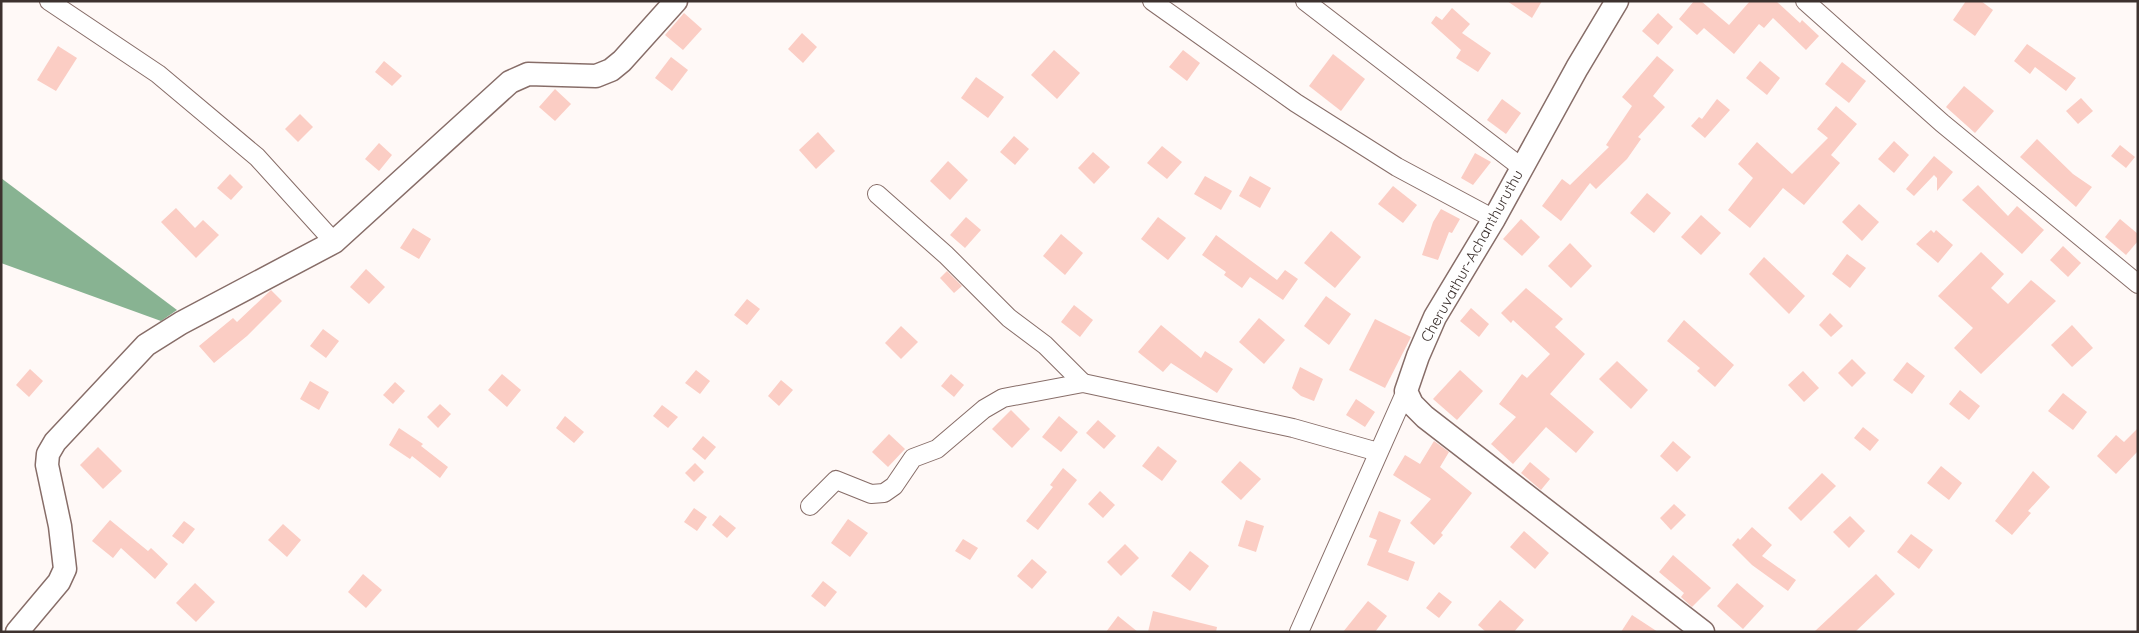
<svg xmlns="http://www.w3.org/2000/svg" width="2139" height="633" font-family="Quicksand,sans-serif">
	<style>
		.water { fill: #88b392 }
		.building { fill: #fbcdc4 }
		.lines { fill: none; stroke-linecap: round; stroke-linejoin: round }
		.minor-casing { stroke: #876d68; stroke-width: 20 }
		.major-casing { stroke: #876d68; stroke-width: 25 }
		.minor { stroke: #fff; stroke-width: 18 }
		.major { stroke: #fff; stroke-width: 22 }
		.labels { text-anchor: middle; stroke-width: 4; stroke-linejoin: round; paint-order: stroke }
		.street-label { font-size: 15px; fill: #3d322f; stroke: #fff }
	</style>
	<rect width="100%" height="100%" fill="#fff9f7"/>
	<polygon class="water" points="1,178 177,310 161,321 1,263"/>
	<g class="building">
		<polygon points="1507,1 1542,1 1532,18"/>
		<polygon points="1694,1 1701,1 1729,25 1750,1 1776,1 1800,23 1802,20 1819,36 1806,50 1773,18 1764,28 1759,24 1734,54 1704,28 1697,35 1679,19"/>
		<polygon points="1966,1 1981,1 1993,10 1975,36 1953,20"/>
		<polygon points="1452,8 1470,24 1462,33 1491,53 1478,72 1456,58 1461,50 1431,23 1436,16 1442,20"/>
		<polygon points="684,13 702,29 683,50 665,35"/>
		<polygon points="1658,13 1673,27 1658,45 1642,31"/>
		<polygon points="802,33 817,47 803,63 788,49"/>
		<polygon points="2027,44 2076,78 2066,91 2035,67 2030,74 2014,61"/>
		<polygon points="58,46 77,58 56,91 37,80"/>
		<polygon points="1054,50 1080,73 1057,99 1031,75"/>
		<polygon points="1183,50 1200,63 1187,81 1169,67"/>
		<polygon points="1333,54 1365,79 1341,111 1309,86"/>
		<polygon points="1657,56 1674,70 1653,96 1665,107 1638,137 1641,139 1627,159 1596,189 1590,183 1561,221 1542,206 1562,179 1570,185 1609,147 1606,145 1632,106 1622,97"/>
		<polygon points="671,57 688,70 672,91 655,78"/>
		<polygon points="384,61 402,76 392,86 375,72"/>
		<polygon points="1760,61 1780,78 1767,95 1746,78"/>
		<polygon points="1842,62 1866,81 1849,103 1825,84"/>
		<polygon points="976,77 1004,97 988,118 961,98"/>
		<polygon points="1964,86 1994,111 1975,133 1946,107"/>
		<polygon points="555,89 571,104 555,121 539,107"/>
		<polygon points="2081,98 2093,111 2078,124 2066,111"/>
		<polygon points="1502,99 1521,113 1506,134 1487,120"/>
		<polygon points="1717,99 1730,110 1705,138 1691,126 1699,117 1702,119"/>
		<polygon points="1836,106 1857,124 1831,155 1840,163 1804,205 1783,188 1750,228 1728,210 1753,178 1738,164 1757,142 1792,174 1828,138 1817,129"/>
		<polygon points="300,114 313,127 298,142 285,129"/>
		<polygon points="818,132 835,151 816,169 799,150"/>
		<polygon points="1014,136 1029,149 1015,165 1000,152"/>
		<polygon points="2037,139 2073,174 2092,187 2076,207 2020,157"/>
		<polygon points="1894,141 1909,155 1894,173 1878,159"/>
		<polygon points="379,143 392,155 379,171 365,159"/>
		<polygon points="2120,145 2135,157 2126,168 2111,156"/>
		<polygon points="1162,146 1182,162 1167,179 1147,163"/>
		<polygon points="1093,152 1110,167 1094,184 1078,168"/>
		<polygon points="1475,153 1491,162 1473,185 1461,178"/>
		<polygon points="1934,156 1953,172 1937,191 1937,178 1934,175 1914,196 1906,189"/>
		<polygon points="948,161 968,180 950,200 930,181"/>
		<polygon points="230,174 243,187 231,200 217,188"/>
		<polygon points="1205,176 1232,191 1221,210 1194,194"/>
		<polygon points="1250,176 1271,188 1260,208 1239,196"/>
		<polygon points="1978,185 2008,216 2017,206 2044,230 2022,254 1962,200"/>
		<polygon points="1393,186 1417,205 1403,223 1378,204"/>
		<polygon points="1647,193 1671,213 1654,233 1630,213"/>
		<polygon points="1859,204 1879,222 1862,241 1842,222"/>
		<polygon points="176,208 195,228 203,220 219,235 196,258 161,222"/>
		<polygon points="1441,209 1460,219 1452,233 1449,232 1438,260 1422,255 1433,222"/>
		<polygon points="1701,215 1721,233 1701,255 1681,237"/>
		<polygon points="966,217 981,230 965,248 950,235"/>
		<polygon points="1158,217 1186,238 1168,260 1141,239"/>
		<polygon points="1521,219 1540,237 1522,256 1503,239"/>
		<polygon points="2120,219 2138,234 2138,241 2126,255 2105,237"/>
		<polygon points="413,228 431,239 419,259 400,248"/>
		<polygon points="1931,230 1934,233 1936,230 1953,245 1938,263 1916,244"/>
		<polygon points="1331,231 1361,257 1335,288 1304,263"/>
		<polygon points="1061,234 1083,253 1065,275 1043,256"/>
		<polygon points="1216,235 1277,280 1285,270 1298,279 1283,300 1250,277 1242,288 1224,275 1226,272 1202,255"/>
		<polygon points="1570,243 1592,266 1571,288 1548,266"/>
		<polygon points="2063,246 2081,263 2068,277 2050,260"/>
		<polygon points="1981,252 2004,274 1991,288 2008,304 2031,280 2056,301 1981,374 1954,348 1973,328 1938,296"/>
		<polygon points="1847,254 1866,268 1850,288 1832,274"/>
		<polygon points="1764,257 1805,296 1789,314 1749,274"/>
		<polygon points="366,269 385,287 369,304 350,287"/>
		<polygon points="947,271 962,286 954,293 940,278"/>
		<polygon points="1526,288 1563,319 1555,327 1585,354 1550,394 1594,432 1576,453 1546,427 1513,464 1491,444 1516,417 1499,404 1522,374 1527,378 1550,354 1513,320 1511,323 1501,313"/>
		<polygon points="271,290 282,301 247,336 214,363 199,346 233,318 237,322"/>
		<polygon points="1326,296 1351,314 1329,345 1304,326"/>
		<polygon points="747,299 760,309 747,325 734,315"/>
		<polygon points="1074,305 1093,320 1080,337 1061,322"/>
		<polygon points="1471,308 1489,324 1479,337 1460,321"/>
		<polygon points="1830,313 1843,326 1831,337 1819,325"/>
		<polygon points="1259,318 1285,340 1264,364 1239,342"/>
		<polygon points="1375,319 1411,337 1385,388 1349,370"/>
		<polygon points="1684,320 1734,365 1715,387 1697,371 1700,368 1667,341"/>
		<polygon points="1161,325 1201,358 1205,351 1233,369 1217,393 1171,363 1163,372 1138,352"/>
		<polygon points="2072,325 2093,348 2072,367 2051,345"/>
		<polygon points="901,326 918,342 901,359 885,343"/>
		<polygon points="323,329 339,341 326,358 310,346"/>
		<polygon points="1852,359 1866,373 1852,387 1838,373"/>
		<polygon points="1617,361 1648,390 1631,409 1599,379"/>
		<polygon points="1907,362 1925,376 1912,394 1893,380"/>
		<polygon points="1300,367 1323,379 1314,401 1301,396 1292,388"/>
		<polygon points="30,369 43,381 29,397 16,385"/>
		<polygon points="696,370 710,381 700,394 685,383"/>
		<polygon points="1460,370 1483,391 1457,420 1433,399"/>
		<polygon points="1803,371 1819,388 1804,402 1788,385"/>
		<polygon points="502,374 521,390 507,407 488,390"/>
		<polygon points="951,374 964,385 954,397 941,386"/>
		<polygon points="781,380 793,390 779,406 768,396"/>
		<polygon points="310,381 329,392 319,410 300,399"/>
		<polygon points="395,382 405,391 393,404 383,395"/>
		<polygon points="1960,390 1980,406 1969,420 1949,404"/>
		<polygon points="2063,393 2087,412 2073,430 2048,411"/>
		<polygon points="1356,399 1375,412 1365,427 1346,415"/>
		<polygon points="440,404 451,414 438,428 427,417"/>
		<polygon points="662,405 678,417 668,428 653,416"/>
		<polygon points="1011,410 1030,429 1012,448 992,429"/>
		<polygon points="565,416 584,432 574,443 556,428"/>
		<polygon points="1059,416 1078,432 1061,452 1042,437"/>
		<polygon points="1098,420 1116,436 1104,449 1086,433"/>
		<polygon points="1863,427 1879,440 1870,451 1854,438"/>
		<polygon points="399,428 423,444 421,446 448,467 440,478 412,456 410,459 389,445"/>
		<polygon points="2138,428 2138,451 2116,474 2097,456 2116,435 2124,442"/>
		<polygon points="889,434 905,449 888,467 872,452"/>
		<polygon points="703,436 716,447 705,460 692,449"/>
		<polygon points="1434,441 1449,452 1440,467 1472,493 1441,533 1443,535 1434,545 1410,523 1431,499 1393,475 1405,455 1420,464"/>
		<polygon points="1673,441 1691,457 1677,472 1660,456"/>
		<polygon points="1158,446 1177,461 1162,481 1142,466"/>
		<polygon points="98,447 122,471 103,489 80,465"/>
		<polygon points="1240,461 1261,479 1241,500 1221,482"/>
		<polygon points="1530,462 1550,479 1541,490 1521,473"/>
		<polygon points="695,463 704,472 694,482 685,473"/>
		<polygon points="1941,466 1962,483 1949,500 1927,483"/>
		<polygon points="1063,468 1077,480 1038,530 1026,521 1053,487 1050,485"/>
		<polygon points="2033,471 2050,487 2028,511 2031,513 2012,535 1995,521"/>
		<polygon points="1822,473 1836,486 1801,521 1788,508"/>
		<polygon points="1100,491 1115,505 1103,518 1088,504"/>
		<polygon points="1674,504 1686,515 1671,530 1660,518"/>
		<polygon points="694,508 707,517 697,531 684,522"/>
		<polygon points="1379,511 1401,520 1388,552 1415,562 1408,581 1367,565 1377,540 1369,537"/>
		<polygon points="720,515 736,528 727,538 712,525"/>
		<polygon points="1850,516 1865,531 1849,548 1833,532"/>
		<polygon points="848,519 868,533 850,557 831,543"/>
		<polygon points="110,520 148,551 151,548 168,564 155,579 121,548 113,558 92,541"/>
		<polygon points="1246,520 1264,526 1256,552 1238,546"/>
		<polygon points="184,521 195,529 183,544 172,536"/>
		<polygon points="283,524 301,540 287,557 268,540"/>
		<polygon points="1752,527 1772,545 1762,556 1796,580 1788,591 1752,565 1732,545 1738,538 1740,540"/>
		<polygon points="1524,531 1549,553 1535,569 1510,547"/>
		<polygon points="1911,534 1933,550 1919,569 1897,552"/>
		<polygon points="963,539 978,548 970,560 955,551"/>
		<polygon points="1125,544 1139,558 1121,576 1107,562"/>
		<polygon points="1190,551 1209,566 1190,591 1171,576"/>
		<polygon points="1673,555 1711,588 1692,607 1681,597 1684,593 1659,572"/>
		<polygon points="1032,559 1047,572 1032,589 1017,576"/>
		<polygon points="363,574 382,590 366,608 348,592"/>
		<polygon points="1876,574 1895,594 1855,632 1814,632"/>
		<polygon points="823,581 837,592 825,607 811,596"/>
		<polygon points="195,583 215,602 196,622 176,603"/>
		<polygon points="1737,583 1764,606 1743,629 1717,606"/>
		<polygon points="1439,592 1452,602 1439,618 1426,608"/>
		<polygon points="1500,600 1524,620 1514,632 1486,632 1478,625"/>
		<polygon points="1368,601 1387,616 1375,632 1343,632"/>
		<polygon points="1153,611 1217,627 1216,632 1148,632"/>
		<polygon points="1632,615 1658,632 1621,632"/>
		<polygon points="1118,616 1138,632 1106,632"/>
	</g>
	<g class="lines">
		<defs>
			<g id="minor">
				<polyline points="49,1 158,74 257,157 334,242"/>
				<polyline points="1152,1 1296,103 1397,167 1494,219"/>
				<polyline points="1305,1 1521,167"/>
				<polyline points="1805,1 1942,123 2138,284"/>
				<polyline points="877,194 946,255 1009,318 1045,345 1083,383"/>
				<polyline points="810,506 836,480 871,494 884,493 894,486 913,458 937,449 984,409 1003,398 1083,383 1293,428 1378,452"/>
				<polyline points="1299,632 1406,391"/>
			</g>
			<g id="major">
				<polyline points="1617,1 1577,68 1494,219 1435,317 1418,356 1406,391 1412,404 1425,417 1703,632"/>
				<polyline points="17,632 59,582 65,569 60,526 47,465 48,454 55,442 146,345 181,323 334,242 510,82 528,74 596,76 611,70 622,61 676,1"/>
			</g>
		</defs>
		<use href="#minor" class="minor-casing"/>
		<use href="#major" class="major-casing"/>
		<use href="#minor" class="minor"/>
		<use href="#major" class="major"/>
	</g>
	<g class="labels">
		<g class="street-label">
			<text transform="translate(1472 256) rotate(-61)" y="5">Cheruvathur-Achanthuruthu</text>
		</g>
	</g>
	<rect width="2139" height="633" fill="none" stroke="#3d322f" stroke-width="5"/>
</svg>
